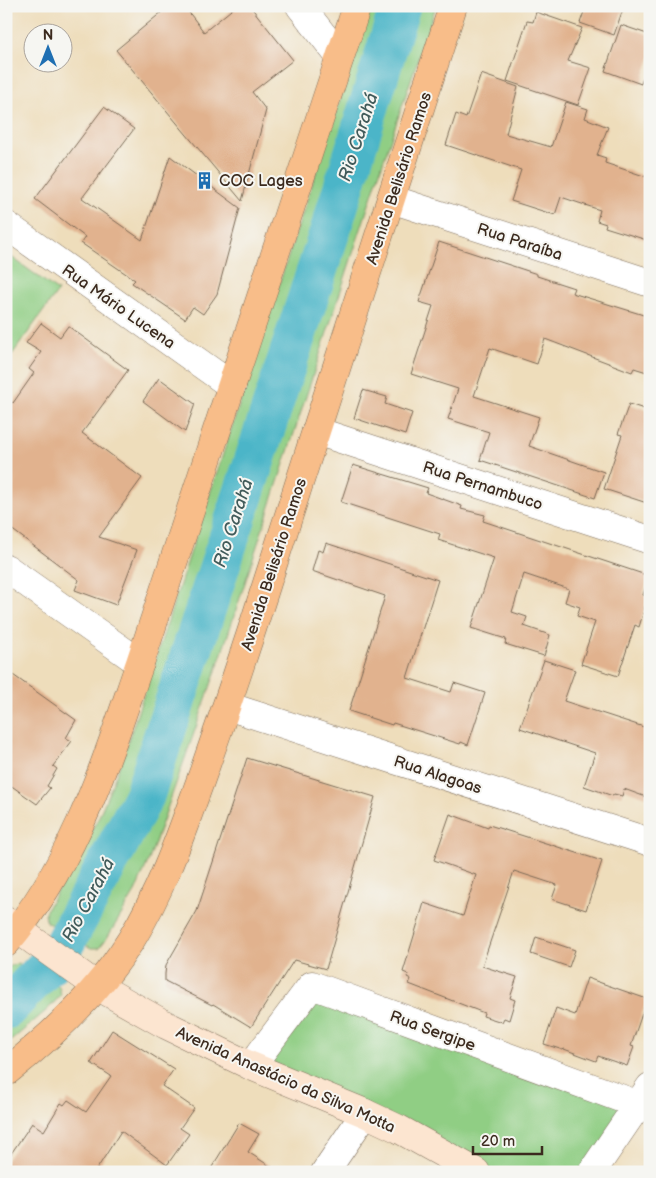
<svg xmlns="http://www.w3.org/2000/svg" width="656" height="1178" font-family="'Balsamiq Sans',sans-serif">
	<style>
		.green { fill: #90ce84; stroke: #667c51 }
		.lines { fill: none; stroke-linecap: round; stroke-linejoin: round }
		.river { stroke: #4bb5c8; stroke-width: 41 }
		.building { fill: #e1b28e }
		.minor-casing { stroke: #7a6955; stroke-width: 29 }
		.secondary-casing { stroke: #7a6955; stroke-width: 29 }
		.primary-casing { stroke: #7a6955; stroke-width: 29 }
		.minor { stroke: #fff; stroke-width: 28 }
		.secondary { stroke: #fce5d0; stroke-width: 28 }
		.primary { stroke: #f8bd89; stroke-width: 28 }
		.labels { text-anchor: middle; stroke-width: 4; stroke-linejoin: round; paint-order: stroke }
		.street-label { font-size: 16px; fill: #3b2a1e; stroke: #f6f6f2 }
		.poi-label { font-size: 16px; fill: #3b2a1e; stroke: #f6f6f2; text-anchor: start }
		.water-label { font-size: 18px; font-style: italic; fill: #415b5a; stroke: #f6f6f2 }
	</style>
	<rect width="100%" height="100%" fill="#f6f6f2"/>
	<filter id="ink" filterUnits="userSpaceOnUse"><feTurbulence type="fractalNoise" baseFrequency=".02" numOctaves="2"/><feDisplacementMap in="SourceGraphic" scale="10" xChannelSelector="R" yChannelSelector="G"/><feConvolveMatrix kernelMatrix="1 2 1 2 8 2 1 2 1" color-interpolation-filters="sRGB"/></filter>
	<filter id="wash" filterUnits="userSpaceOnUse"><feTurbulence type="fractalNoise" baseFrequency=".0096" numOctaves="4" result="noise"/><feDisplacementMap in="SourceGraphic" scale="20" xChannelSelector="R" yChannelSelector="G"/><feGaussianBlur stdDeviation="1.12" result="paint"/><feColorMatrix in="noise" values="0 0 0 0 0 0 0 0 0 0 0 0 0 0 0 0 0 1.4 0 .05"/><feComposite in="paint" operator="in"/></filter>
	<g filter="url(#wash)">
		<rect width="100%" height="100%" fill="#edb"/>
		<g class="green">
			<polygon points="371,6 436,6 376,183 218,665 150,857 135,892 107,938 99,948 91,948 46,922 45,912 98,819 122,760"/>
			<polygon points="10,256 58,291 6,363 6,261"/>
			<polygon points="18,963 59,986 61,995 48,1009 6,1045 6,968"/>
			<polygon points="315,993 630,1108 586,1172 484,1172 260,1066"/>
		</g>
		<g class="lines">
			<polyline class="river" points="6,1009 58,955 144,796 332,225 400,6"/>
		</g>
		<g id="blocks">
			<g class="building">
				<polygon points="169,6 184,6 204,32 236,6 250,6 293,60 252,92 266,110 242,201 116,50"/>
				<polygon points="586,6 624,6 614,35 580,23"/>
				<polygon points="536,12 582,28 568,61 591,68 578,105 507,81 527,21 533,22"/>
				<polygon points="621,25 650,35 650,58 641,84 605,71"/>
				<polygon points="481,74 518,87 506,134 551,147 566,102 588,109 585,118 608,127 597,155 606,158 605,163 650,178 650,241 605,227 606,224 597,221 600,210 561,197 555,215 511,201 521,170 446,145 456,114 466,118"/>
				<polygon points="104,107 134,129 82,198 142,240 170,156 240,208 217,294 203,314 193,307 185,319 132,283 135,280 81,243 85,237 35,199"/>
				<polygon points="439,242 537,274 537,276 574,288 572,293 650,317 650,373 634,368 632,372 545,339 537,364 490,348 474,396 539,417 529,446 604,472 595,498 480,460 489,432 448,419 458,389 411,374 433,306 419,302"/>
				<polygon points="41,323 60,337 68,326 128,370 82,433 142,478 99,537 137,550 116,605 75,590 79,580 6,525 6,398 13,403 34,373 29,369 41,352 26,343"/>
				<polygon points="159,378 195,404 185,432 143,401"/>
				<polygon points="363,390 387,397 385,404 412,413 405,435 354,418"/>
				<polygon points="629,404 650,411 650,504 604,489 622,435 618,434"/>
				<polygon points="353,465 428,488 426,493 462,506 461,509 485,515 483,521 649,576 643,595 648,597 639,627 635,625 618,676 581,664 595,622 577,616 580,607 565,602 569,589 524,574 512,612 527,617 524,626 550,635 544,656 505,644 506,639 471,628 494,558 438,540 440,534 341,502"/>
				<polygon points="326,543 438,580 407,678 451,692 454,683 485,693 468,745 461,742 460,744 393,723 392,725 349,711 385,596 312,571 318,550 323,552"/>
				<polygon points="544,660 575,670 564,701 650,729 650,788 646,797 624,789 622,796 614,794 613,796 584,786 595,753 520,728"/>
				<polygon points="6,670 76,720 66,738 72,741 53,766 57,769 47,786 50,788 37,804 6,782"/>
				<polygon points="247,758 375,797 326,969 294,960 251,1027 213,1004 212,1005 165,981 165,974 166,965 197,911"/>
				<polygon points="450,814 488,828 489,825 602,861 586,910 552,899 557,885 514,871 482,966 517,977 510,998 515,1000 509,1020 504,1018 502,1022 483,1016 484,1013 409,984 411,979 407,977 408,974 403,972 424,903 463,916 476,875 434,860"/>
				<polygon points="536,937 575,950 569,967 531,954"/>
				<polygon points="587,978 647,999 631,1046 634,1047 627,1066 598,1056 596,1061 564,1049 563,1050 544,1044 556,1008 575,1015"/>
				<polygon points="112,1030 174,1069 162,1086 194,1108 180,1128 189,1134 167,1165 121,1131 95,1172 6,1172 6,1161 32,1123 44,1131 61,1103 64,1105 68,1100 86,1112 111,1076 91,1063"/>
				<polygon points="239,1123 259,1134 248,1152 279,1172 209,1172"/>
			</g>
		</g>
	</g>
	<g filter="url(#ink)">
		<use href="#blocks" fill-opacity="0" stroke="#7a6955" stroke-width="1"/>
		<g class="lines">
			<defs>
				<g id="minor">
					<polyline points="300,6 340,57"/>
					<polyline points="391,199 650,283"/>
					<polyline points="6,225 232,386"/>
					<polyline points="316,431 650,540"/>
					<polyline points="6,568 140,663"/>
					<polyline points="227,706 650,842"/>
					<polyline points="251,1066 312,985 650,1109"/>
					<polyline points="325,1172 365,1113"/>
					<polyline points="592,1172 650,1087"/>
				</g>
				<polyline id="secondary" points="6,921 97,986 166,1025 251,1066 365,1113 399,1129 476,1172"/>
				<g id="primary">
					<path d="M6 943C75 864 106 760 140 663L357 6"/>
					<path d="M6 1072C52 1036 100 990 131 940 162 890 181 834 201 779 224 714 246 649 267 583 329 391 391 199 453 6"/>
				</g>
			</defs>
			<use href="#minor" class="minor-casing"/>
			<use href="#secondary" class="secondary-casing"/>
			<use href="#primary" class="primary-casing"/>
			<use href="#minor" class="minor"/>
			<use href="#secondary" class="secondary"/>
			<use href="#primary" class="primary"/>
		</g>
	</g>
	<defs>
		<symbol id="building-bare" viewBox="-9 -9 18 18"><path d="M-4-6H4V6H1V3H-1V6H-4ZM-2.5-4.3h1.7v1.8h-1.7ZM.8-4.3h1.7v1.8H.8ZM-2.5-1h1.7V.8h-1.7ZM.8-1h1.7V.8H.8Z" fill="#1f6fb2" stroke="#f6f6f2" stroke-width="2.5" paint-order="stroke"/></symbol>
	</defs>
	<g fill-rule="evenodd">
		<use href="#building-bare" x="192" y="168" width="25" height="25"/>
	</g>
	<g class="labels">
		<g class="street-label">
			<text transform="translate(398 178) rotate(-72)" y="6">Avenida Belisário Ramos</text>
			<text transform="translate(520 241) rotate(18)" y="6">Rua Paraíba</text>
			<text transform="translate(119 306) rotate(35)" y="6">Rua Mário Lucena</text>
			<text transform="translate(483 485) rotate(18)" y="6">Rua Pernambuco</text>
			<text transform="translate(273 564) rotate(-72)" y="6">Avenida Belisário Ramos</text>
			<text transform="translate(438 774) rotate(18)" y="6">Rua Alagoas</text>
			<text transform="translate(433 1030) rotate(20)" y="6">Rua Sergipe</text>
			<text transform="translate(286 1079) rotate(24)" y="6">Avenida Anastácio da Silva Motta</text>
		</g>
		<g class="poi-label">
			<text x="219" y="186">COC Lages</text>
		</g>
		<g class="water-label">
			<text transform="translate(358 137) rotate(-72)" y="6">Rio Carahá</text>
			<text transform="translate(233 523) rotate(-72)" y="6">Rio Carahá</text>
			<text transform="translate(88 900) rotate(-62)" y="6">Rio Carahá</text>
		</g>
	</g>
	<rect width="656" height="1178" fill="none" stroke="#f6f6f2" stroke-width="25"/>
	<g transform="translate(48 48)"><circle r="24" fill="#f6f6f2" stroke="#aba49d"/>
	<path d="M0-4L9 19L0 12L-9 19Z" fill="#1f6fb2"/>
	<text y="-8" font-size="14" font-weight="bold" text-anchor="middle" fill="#3b2a1e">N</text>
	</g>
	<path d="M473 1146v8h69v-8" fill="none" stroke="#3b2a1e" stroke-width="2.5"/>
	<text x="481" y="1146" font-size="15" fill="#3b2a1e" stroke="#f6f6f2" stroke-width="4" paint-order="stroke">20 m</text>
</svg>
